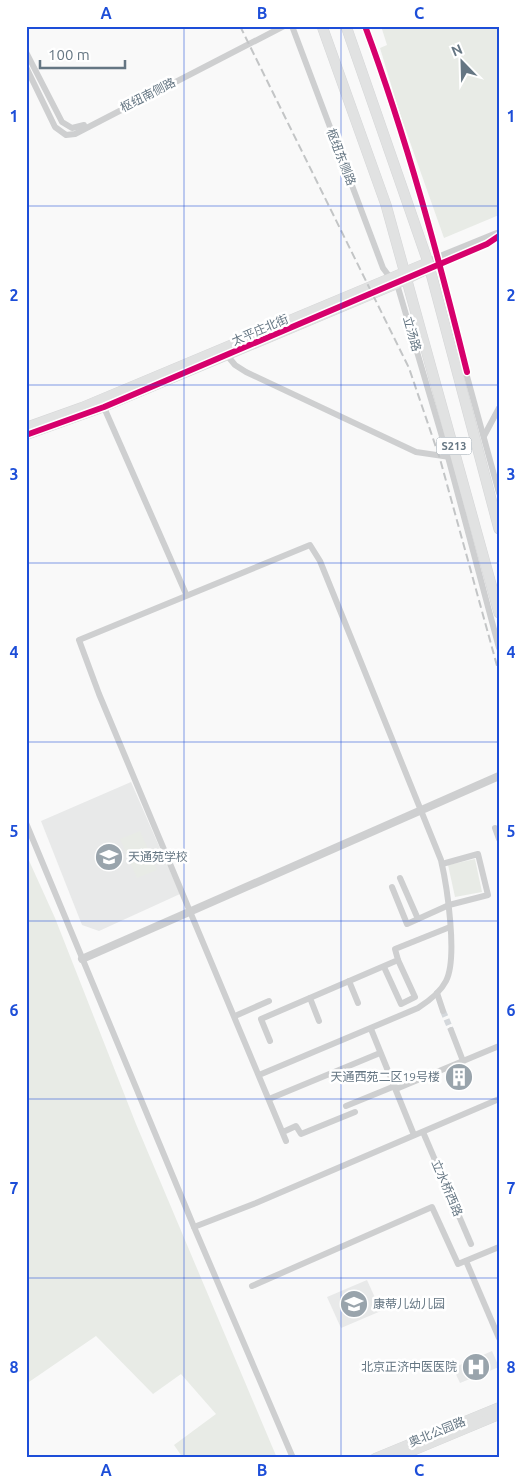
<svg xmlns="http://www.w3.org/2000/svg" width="525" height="1484" font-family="Ubuntu,'Noto Sans SC',sans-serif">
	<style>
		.built { fill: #e8e9e9 }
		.green { fill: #e8ebe6 }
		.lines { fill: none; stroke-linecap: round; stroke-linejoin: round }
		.minor-tunnel { stroke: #d4d8dc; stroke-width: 6; stroke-dasharray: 6 3; stroke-linecap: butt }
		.secondary-casing { stroke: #d5d6d7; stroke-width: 10 }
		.primary-casing { stroke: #d5d6d7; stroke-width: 11 }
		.minor { stroke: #cecfd0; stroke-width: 6 }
		.tertiary { stroke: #cecfd0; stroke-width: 8 }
		.secondary { stroke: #e1e2e2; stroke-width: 9 }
		.primary { stroke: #e1e2e2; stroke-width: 10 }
		.rail { stroke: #c3c5c6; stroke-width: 2; stroke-dasharray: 8 4; stroke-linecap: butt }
		.cycleway-casing { stroke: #fff; stroke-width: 9 }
		.cycleway { stroke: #d6006c; stroke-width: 6 }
		.grid { fill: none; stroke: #1d4ed8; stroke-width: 1; stroke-opacity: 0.55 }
		.labels { text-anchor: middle; stroke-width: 5; stroke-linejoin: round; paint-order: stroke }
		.shield { fill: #fff; stroke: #939fa8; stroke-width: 1 }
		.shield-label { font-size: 11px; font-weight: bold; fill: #657683 }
		.street-label { font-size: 12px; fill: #657683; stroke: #fff }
		.poi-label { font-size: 12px; fill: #657683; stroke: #fff; text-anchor: start }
		.neatline { fill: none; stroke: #1d4ed8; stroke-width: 2 }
		.grid-label { font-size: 16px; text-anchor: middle; font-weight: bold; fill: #1d4ed8 }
	</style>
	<rect width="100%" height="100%" fill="#f9f9f9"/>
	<g class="built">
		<polygon points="131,782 180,894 99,931 82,925 41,821"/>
		<polygon points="367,1280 381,1311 341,1328 327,1297"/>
		<polygon points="492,1351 499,1367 460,1383 453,1368"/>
	</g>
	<g class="green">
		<polygon points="381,26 499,26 499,215 444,238 399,111 380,48 387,45"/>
		<polygon points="140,831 157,870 137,878 120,839"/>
		<polygon points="26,854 55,918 136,1124 277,1458 183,1458 174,1445 216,1414 181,1374 153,1394 96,1336 26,1384"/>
		<polygon points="475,859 482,892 455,897 448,865"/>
	</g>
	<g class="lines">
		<polyline class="minor-tunnel" points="443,1011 451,1030"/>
		<defs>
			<g id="secondary">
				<polyline points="26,427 82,407 428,262"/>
				<polyline points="26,435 104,407 397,284 430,268"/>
				<polyline points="375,1458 499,1407"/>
				<polyline points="396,1458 499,1415"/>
			</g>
			<g id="primary">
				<polyline points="322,26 386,205 499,613"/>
				<polyline points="346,26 428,262 499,529"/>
			</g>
		</defs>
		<use href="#secondary" class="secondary-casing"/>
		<use href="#primary" class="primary-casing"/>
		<g class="minor">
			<polyline points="292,26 377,252 383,268 392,280"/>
			<path d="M365 26C407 139 438 255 467 372"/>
			<polyline points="26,52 62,122 72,128 84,125"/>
			<polyline points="26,67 55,127 66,135 75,134 284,26"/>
			<polyline points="399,281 397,284 448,457 499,648"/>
			<polyline points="226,354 235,365 246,372 416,452 450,457"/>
			<polyline points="465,369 499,493"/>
			<polyline points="102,403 186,594"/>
			<polyline points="484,436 499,408"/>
			<polyline points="26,823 194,1227 293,1458"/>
			<polyline points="495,828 499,839"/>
			<polyline points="400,878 418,919"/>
			<polyline points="392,887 407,924 449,905 488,895 478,854 442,864"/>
			<polyline points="384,967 401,1004 415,997 398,960"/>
			<polyline points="349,981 358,1003"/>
			<polyline points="437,993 443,1011"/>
			<polyline points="310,998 319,1021"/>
			<polyline points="235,1016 269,1001"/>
			<polyline points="371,1029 414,1135"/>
			<polyline points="451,1030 463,1061"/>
			<polyline points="270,1041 261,1019 398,960 395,949 450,927"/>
			<path d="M259 1075 418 1008C429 1001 440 993 446 981 458 958 447 886 441 860L320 561 310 545 79 640 99 694 286 1141"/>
			<polyline points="396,1089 499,1046"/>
			<polyline points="269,1099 380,1053"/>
			<polyline points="346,1106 395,1086"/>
			<polyline points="283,1132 296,1126 301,1134 355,1112"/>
			<polyline points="423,1132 471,1244"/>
			<polyline points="194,1227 256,1203 499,1099"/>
			<polyline points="466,1261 499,1338"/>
			<polyline points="252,1286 432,1207 458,1264 499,1247"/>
		</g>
		<g class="tertiary">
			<polyline points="428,262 497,234"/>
			<polyline points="430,268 487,244 499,236"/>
			<polyline points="82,959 499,776"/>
		</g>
		<use href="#secondary" class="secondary"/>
		<use href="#primary" class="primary"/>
		<polyline class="rail" points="240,26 409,368 440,459 499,673"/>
		<defs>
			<g id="cycleway">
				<path d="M365 26C407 139 438 255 467 372"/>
				<polyline points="26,435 104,407 487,244 499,236"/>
			</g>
		</defs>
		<use href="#cycleway" class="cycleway-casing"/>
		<use href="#cycleway" class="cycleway"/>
	</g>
	<path class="grid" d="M184 26V1458M341 26V1458M26 206H499M26 385H499M26 563H499M26 742H499M26 921H499M26 1099H499M26 1278H499"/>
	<defs>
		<symbol id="school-disc" viewBox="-11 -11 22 22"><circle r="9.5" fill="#99a4ac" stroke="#fff"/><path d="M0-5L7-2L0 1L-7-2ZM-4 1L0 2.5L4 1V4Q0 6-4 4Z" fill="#fff"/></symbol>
		<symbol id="building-disc" viewBox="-11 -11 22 22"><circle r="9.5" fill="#99a4ac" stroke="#fff"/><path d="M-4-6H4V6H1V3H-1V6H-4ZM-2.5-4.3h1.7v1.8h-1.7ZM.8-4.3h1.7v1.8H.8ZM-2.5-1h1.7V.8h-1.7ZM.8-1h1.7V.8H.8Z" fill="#fff"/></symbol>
		<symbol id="hospital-disc" viewBox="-11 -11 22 22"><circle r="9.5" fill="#99a4ac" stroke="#fff"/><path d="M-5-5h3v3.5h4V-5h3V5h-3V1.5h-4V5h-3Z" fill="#fff"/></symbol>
	</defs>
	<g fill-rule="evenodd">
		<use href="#school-disc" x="93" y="841" width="32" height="32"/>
		<use href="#building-disc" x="443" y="1061" width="32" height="32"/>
		<use href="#school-disc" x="338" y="1288" width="32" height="32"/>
		<use href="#hospital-disc" x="460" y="1351" width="32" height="32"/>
	</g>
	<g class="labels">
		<rect class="shield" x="436.5" y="437.5" width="35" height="17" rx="4"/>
		<g class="shield-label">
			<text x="454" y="450">S213</text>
		</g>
		<g class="street-label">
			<text transform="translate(148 95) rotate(-27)" y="4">枢纽南侧路</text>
			<text transform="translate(341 157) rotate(69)" y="4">枢纽东侧路</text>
			<text transform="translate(260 330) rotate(-23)" y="4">太平庄北街</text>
			<text transform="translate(412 334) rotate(74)" y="4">立汤路</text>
			<text transform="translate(447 1188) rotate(67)" y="4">立水桥西路</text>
			<text transform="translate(437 1432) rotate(-22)" y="4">奥北公园路</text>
		</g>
		<g class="poi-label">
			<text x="128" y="861">天通苑学校</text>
			<text x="440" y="1081" text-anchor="end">天通西苑二区19号楼</text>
			<text x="373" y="1308">康蒂儿幼儿园</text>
			<text x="457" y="1371" text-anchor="end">北京正济中医医院</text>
		</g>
	</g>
	<rect width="525" height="1484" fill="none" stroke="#ffffff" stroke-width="55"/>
	<g transform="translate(462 62) rotate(337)" stroke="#ffffff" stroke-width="4" paint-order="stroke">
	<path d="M0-4L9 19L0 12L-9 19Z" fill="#657683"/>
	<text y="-8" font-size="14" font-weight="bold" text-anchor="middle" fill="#657683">N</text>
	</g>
	<path d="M40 60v8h85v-8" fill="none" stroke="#657683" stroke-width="2.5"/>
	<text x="48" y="60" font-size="15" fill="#657683" stroke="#ffffff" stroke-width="4" paint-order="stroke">100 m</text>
	<rect x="28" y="28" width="470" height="1428" class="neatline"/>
	<g class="grid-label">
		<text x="106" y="19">A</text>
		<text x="262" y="19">B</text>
		<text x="419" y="19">C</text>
		<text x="14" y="122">1</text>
		<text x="511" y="122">1</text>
		<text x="14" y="301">2</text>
		<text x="511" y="301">2</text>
		<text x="14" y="480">3</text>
		<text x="511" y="480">3</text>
		<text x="14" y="658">4</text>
		<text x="511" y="658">4</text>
		<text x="14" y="837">5</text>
		<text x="511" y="837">5</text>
		<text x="14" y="1016">6</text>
		<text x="511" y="1016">6</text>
		<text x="14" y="1194">7</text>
		<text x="511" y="1194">7</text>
		<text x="14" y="1373">8</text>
		<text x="511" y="1373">8</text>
		<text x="106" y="1476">A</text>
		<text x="262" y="1476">B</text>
		<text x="419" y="1476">C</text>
	</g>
</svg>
